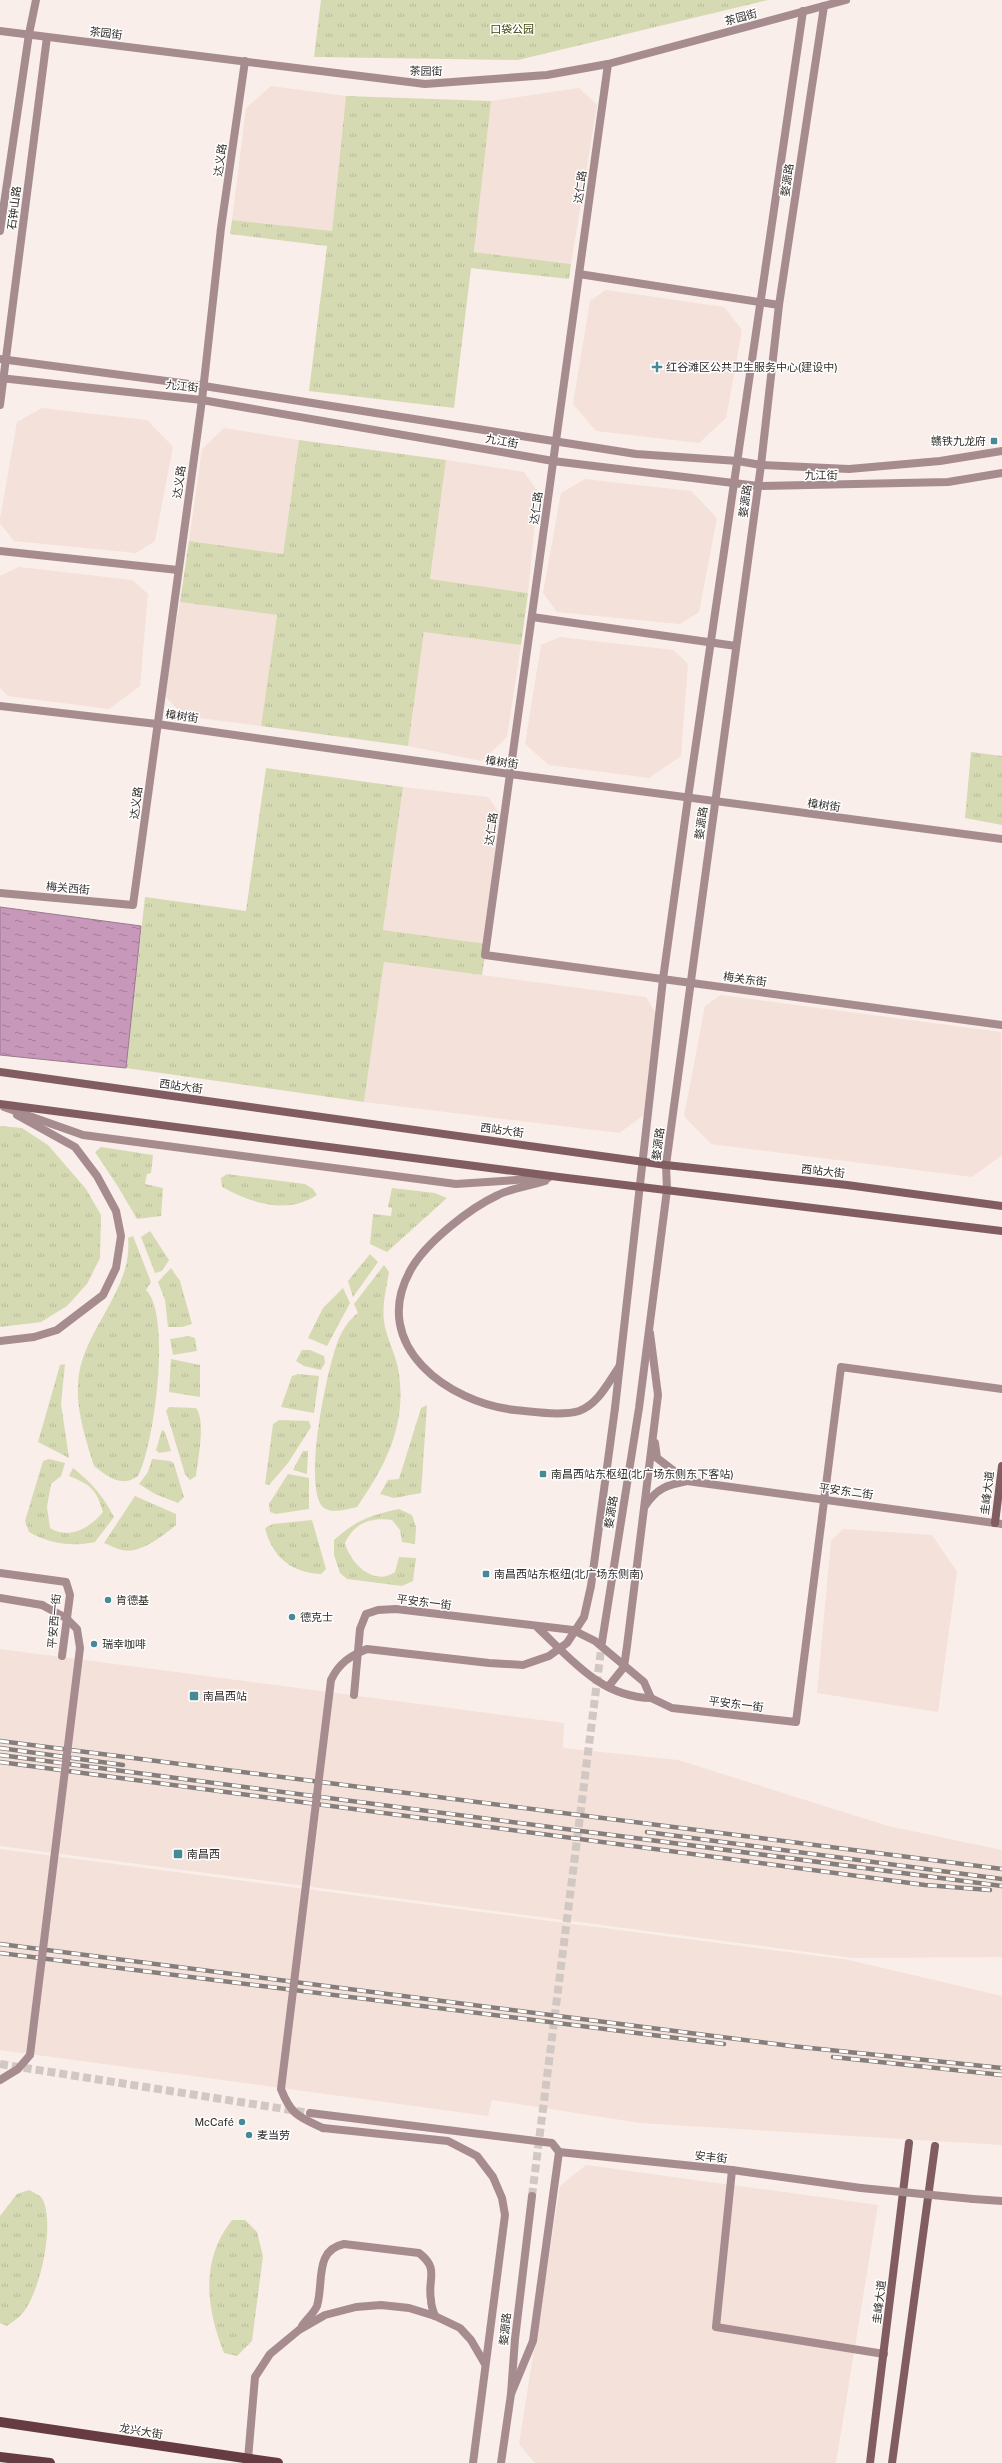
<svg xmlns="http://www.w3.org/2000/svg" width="1002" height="2463" font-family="'Public Sans','Noto Sans SC',sans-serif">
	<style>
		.built { fill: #f4e1d9 }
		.grass { fill: url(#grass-tufts) }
		.water { fill: url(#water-ripples); stroke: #9a788e }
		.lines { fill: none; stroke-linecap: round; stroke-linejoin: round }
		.tertiary-tunnel { stroke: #d1c7c3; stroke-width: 8; stroke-dasharray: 8 4; stroke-linecap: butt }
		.minor { stroke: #a68c8f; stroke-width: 8 }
		.tertiary { stroke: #a68c8f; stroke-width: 8 }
		.secondary { stroke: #815d61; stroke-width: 8 }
		.primary { stroke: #663b41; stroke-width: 10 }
		.rail-casing { stroke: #857e7b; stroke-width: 4.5 }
		.rail { stroke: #fff; stroke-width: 3; stroke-dasharray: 9; stroke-linecap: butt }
		.tertiary-bridge { stroke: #a68c8f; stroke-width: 8 }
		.poi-dot { fill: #468a98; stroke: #fff; stroke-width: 1.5 }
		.labels { text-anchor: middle; stroke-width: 3; stroke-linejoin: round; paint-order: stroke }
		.street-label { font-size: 11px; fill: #312d2b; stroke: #fff }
		.park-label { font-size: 11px; fill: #3f4100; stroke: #fff }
		.poi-label { font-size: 11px; fill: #312d2b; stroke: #fff; text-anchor: start }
	</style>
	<defs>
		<pattern id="grass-tufts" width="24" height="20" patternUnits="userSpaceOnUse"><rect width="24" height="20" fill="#d6dab3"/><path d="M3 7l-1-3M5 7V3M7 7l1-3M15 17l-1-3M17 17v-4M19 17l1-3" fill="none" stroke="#b8bb9a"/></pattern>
		<pattern id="water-ripples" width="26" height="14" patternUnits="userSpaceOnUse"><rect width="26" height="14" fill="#c798b9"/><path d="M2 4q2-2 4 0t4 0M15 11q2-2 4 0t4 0" fill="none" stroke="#a27c97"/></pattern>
	</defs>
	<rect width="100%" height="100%" fill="#f9eee9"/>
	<g class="built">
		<polygon points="271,86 346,96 332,232 232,220 246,108"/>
		<polygon points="579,88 597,105 571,264 474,252 491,101"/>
		<polygon points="606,290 724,307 742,330 726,418 699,443 596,431 573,404 590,301"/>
		<polygon points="42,408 147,420 173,447 155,541 136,553 14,541 0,523 0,519 17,422"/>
		<polygon points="224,428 299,440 283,554 189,541 202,449"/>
		<polygon points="446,460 524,472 538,492 528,593 430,579"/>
		<polygon points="585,479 691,491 717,518 699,612 680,624 557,612 543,593 561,493"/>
		<polygon points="19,567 132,580 148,594 140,686 109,709 8,696 0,688 0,576"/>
		<polygon points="180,602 277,615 261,726 184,716 164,695"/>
		<polygon points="424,632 521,645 507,737 482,761 408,746"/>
		<polygon points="560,637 673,650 688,664 681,756 649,778 549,765 525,744 541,645"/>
		<polygon points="403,787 488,797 505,821 487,944 383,930"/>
		<polygon points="384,962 646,997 660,1020 651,1110 619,1133 364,1102"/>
		<polygon points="721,995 1001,1032 1002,1155 972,1177 711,1144 684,1116 705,1006"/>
		<polygon points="843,1529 932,1535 957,1572 938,1712 817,1693 831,1541"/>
		<polygon points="0,1649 564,1723 563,1748 678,1760 888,1826 1002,1850 1002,1957 853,1958 0,1846"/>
		<polygon points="0,1849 849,1960 1002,1996 1002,2145 640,2123 492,2100 488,2116 0,2050"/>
		<polygon points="586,2165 878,2205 836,2463 535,2463 519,2444 560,2186"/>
	</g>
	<g class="grass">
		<polygon points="321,0 768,0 518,60 314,57"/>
		<polygon points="346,96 491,101 474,252 571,264 569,279 471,268 454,408 309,391 327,246 230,234 232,220 332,231"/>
		<polygon points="299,440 446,460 430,579 528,593 521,645 424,632 408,746 261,726 277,615 180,602 189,541 283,554"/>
		<polygon points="971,752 1002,756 1002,825 965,818"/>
		<polygon points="266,768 403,787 383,930 487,944 482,975 384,962 364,1102 126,1068 145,897 246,911"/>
		<polygon points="0,1126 22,1128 48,1145 86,1189 101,1215 100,1258 87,1284 67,1306 41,1322 0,1327"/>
		<polygon points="101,1147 153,1155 151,1173 147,1174 145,1184 163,1188 161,1216 137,1219 117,1185 95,1152"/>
		<path d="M227 1174 305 1184 313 1189 317 1195C287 1215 251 1203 222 1187L221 1178Z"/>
		<polygon points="392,1188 435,1193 447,1198 387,1252 370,1244 373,1214 391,1216 392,1208 388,1207"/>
		<polygon points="150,1231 169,1260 162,1271 155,1273 141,1237"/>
		<path d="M133 1236 151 1282 146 1290C172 1315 154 1446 138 1476 122 1488 108 1477 94 1466 85 1437 74 1405 79 1374 87 1326 133 1288 128 1238Z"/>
		<polygon points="370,1254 378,1262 353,1297 348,1281"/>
		<path d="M384 1265 389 1272C386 1290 381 1308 385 1327 388 1340 395 1354 398 1368 408 1422 387 1464 357 1507 347 1509 333 1514 324 1508 301 1491 328 1361 340 1336 345 1326 349 1320 358 1313L354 1304Z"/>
		<polygon points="171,1268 180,1281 192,1324 182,1327 168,1327 165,1300 158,1282"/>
		<polygon points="343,1288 350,1303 327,1346 308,1338 323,1308"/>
		<polygon points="189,1336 195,1338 197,1351 173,1355 170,1339"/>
		<polygon points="302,1350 310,1350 324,1356 325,1363 321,1370 304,1366 296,1361"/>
		<polygon points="171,1359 200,1365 200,1397 169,1392"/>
		<polygon points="65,1364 61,1404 69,1458 38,1442 60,1365"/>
		<polygon points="298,1374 319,1376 314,1413 281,1407 292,1376"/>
		<polygon points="427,1405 421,1493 394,1498 380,1494 388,1480 399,1479 421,1408"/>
		<path d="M169 1407 196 1408C206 1421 198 1459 196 1476L190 1480 185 1474 166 1411Z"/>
		<polygon points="279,1420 309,1421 311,1427 288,1463 269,1485 265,1484 273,1424"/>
		<polygon points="162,1430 165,1432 171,1451 159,1453 156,1450"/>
		<polygon points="303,1451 308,1451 307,1474 293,1470"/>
		<path d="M49 1459 65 1463 61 1476 51 1484 47 1507 50 1528C69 1540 90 1528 103 1512 97 1490 90 1484 69 1476L73 1468C92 1483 103 1496 114 1517L95 1542C72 1547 50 1544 29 1532L25 1521 43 1461Z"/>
		<polygon points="152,1459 171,1461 174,1464 184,1497 178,1503 155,1494 139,1484 148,1472"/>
		<polygon points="288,1474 309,1478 309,1509 276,1514 270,1512 269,1504"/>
		<path d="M135 1496 176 1514V1525C164 1535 139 1555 122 1550 116 1549 110 1545 104 1543Z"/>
		<path d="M399 1509 412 1515 416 1527 415 1544 402 1542 400 1530 392 1520C371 1517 354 1523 345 1543 350 1563 374 1587 395 1572L399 1557 416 1558 413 1581 402 1586 347 1579 340 1573 334 1555V1540C356 1520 371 1515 399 1509Z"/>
		<path d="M312 1520 326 1569 321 1574C292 1573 272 1557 265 1528L273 1524Z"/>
		<path d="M29 2190C33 2192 39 2195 42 2198 56 2223 40 2295 21 2315 17 2319 11 2323 7 2326L0 2323V2216L17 2194Z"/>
		<path d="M232 2220H245L257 2232 263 2256 252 2341 237 2356 224 2353C206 2308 200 2260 232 2220Z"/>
	</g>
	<polygon class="water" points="0,907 141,926 126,1068 0,1055"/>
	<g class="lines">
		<g class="tertiary-tunnel">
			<polyline points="0,2064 310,2113"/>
			<polyline points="532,2196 602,1642"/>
		</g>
		<g class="minor">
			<polyline points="0,31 425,84 547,75 608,64 846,0"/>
			<polyline points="29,34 36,0"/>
			<polyline points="608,64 485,955 1002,1025"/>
			<polyline points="579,274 779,305"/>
			<polyline points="0,551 178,570"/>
			<polyline points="532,617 736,646"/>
			<polyline points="0,706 157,724 510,774 1002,839"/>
			<polyline points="0,893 133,905 202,400 221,228 245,61"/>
			<polyline points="4,1107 83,1135 456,1184 548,1178"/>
			<path d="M545 1181C530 1186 512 1188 498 1195 470 1208 425 1243 410 1271 369 1346 449 1403 515 1410 533 1412 562 1416 579 1411 598 1404 608 1383 619 1367"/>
			<polyline points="0,1341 34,1337 57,1330 103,1295 116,1268 121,1236 116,1211 97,1176 75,1147 17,1115"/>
			<polyline points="687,1481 1002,1524"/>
			<path d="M645 1506C657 1488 667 1485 687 1481L657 1458 655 1443"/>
			<polyline points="0,1573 66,1582 70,1595 62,1656"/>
			<polyline points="608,1687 624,1667 627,1646 658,1395 650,1333"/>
			<path d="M354 1695 360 1629 366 1614 378 1610 396 1609 573 1630 595 1641 644 1682 651 1698C601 1697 572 1660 538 1628"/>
			<polyline points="651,1698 672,1708 796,1722 841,1367 1002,1389"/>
			<polyline points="732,2170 716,2327 884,2354"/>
			<path d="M302 2326C306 2320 314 2313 317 2306 324 2283 314 2250 344 2244L419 2253C440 2269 427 2279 431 2300 431 2305 433 2311 435 2316"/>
			<polyline points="248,2459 255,2377 270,2354 299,2330 325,2315 356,2307 381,2305 409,2308 435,2316 460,2328 471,2340 485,2364"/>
		</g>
		<g class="tertiary">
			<polyline points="0,231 29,34"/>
			<polyline points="0,359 204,386 636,454 738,461 761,465 849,469 940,461 1002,451"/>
			<polyline points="0,378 202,400 553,461 758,486 948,482 1002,473"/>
			<polyline points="0,405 47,37"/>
			<polyline points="615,1408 663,979 688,798 803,11"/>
			<polyline points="0,1598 42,1605"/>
			<polyline points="602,1642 639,1408 667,1190 666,1165 761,465 779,305 824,6"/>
			<polyline points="310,2113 552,2143 559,2152 533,2341 511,2394"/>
			<polyline points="323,2128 448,2141 477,2156 493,2177 502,2198 505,2215 473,2463"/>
			<polyline points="559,2152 732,2170 861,2188"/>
			<polyline points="973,2199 1002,2201"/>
			<polyline points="501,2463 511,2394 515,2339 532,2196"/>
		</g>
		<g class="secondary">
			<polyline points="0,1072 666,1165 847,1185 1002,1206"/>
			<polyline points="0,1104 559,1177 1002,1231"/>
			<polyline points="995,1523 1002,1466"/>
			<polyline points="870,2463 909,2143"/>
			<polyline points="892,2463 935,2146"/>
		</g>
		<g class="primary">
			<polyline points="0,2422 278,2463"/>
			<polyline points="0,2457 50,2463"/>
		</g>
		<defs>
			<g id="rail">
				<polyline points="0,1741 1002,1869"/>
				<polyline points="0,1748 123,1765"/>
				<polyline points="0,1755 1002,1886"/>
				<polyline points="0,1762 925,1885 990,1890"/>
				<polyline points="647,1832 1002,1879"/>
				<polyline points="0,1944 791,2046 1002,2068"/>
				<polyline points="0,1953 724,2044"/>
				<polyline points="833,2057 1002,2075"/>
			</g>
		</defs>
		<use href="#rail" class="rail-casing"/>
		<use href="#rail" class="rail"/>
		<g class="tertiary-bridge">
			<polyline points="0,2080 18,2069 30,2055 80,1648 77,1629 66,1618 42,1605"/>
			<path d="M323 2128C299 2117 291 2115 281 2089L331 1680C339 1663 350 1656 367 1649L489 1663 523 1665 549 1656 567 1643 584 1617 591 1586 615 1408"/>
			<polyline points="861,2188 973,2199"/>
		</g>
	</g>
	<g class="poi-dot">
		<path d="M655 361h4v4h4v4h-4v4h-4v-4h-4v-4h4z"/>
		<rect x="990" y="437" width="8" height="8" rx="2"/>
		<rect x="539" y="1470" width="8" height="8" rx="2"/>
		<rect x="482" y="1570" width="8" height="8" rx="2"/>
		<circle cx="108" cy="1600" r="4"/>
		<circle cx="292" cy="1617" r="4"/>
		<circle cx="94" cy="1644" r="4"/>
		<rect x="189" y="1691" width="10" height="10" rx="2"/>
		<rect x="173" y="1849" width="10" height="10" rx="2"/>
		<circle cx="242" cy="2122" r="4"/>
		<circle cx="249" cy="2135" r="4"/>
	</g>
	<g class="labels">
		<g class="street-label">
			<text transform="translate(741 17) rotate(-15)" y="4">茶园街</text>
			<text transform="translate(106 33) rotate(7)" y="4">茶园街</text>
			<text transform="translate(426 71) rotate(1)" y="4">茶园街</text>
			<text transform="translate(220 160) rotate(-82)" y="4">达义路</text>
			<text transform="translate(787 180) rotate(-82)" y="4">婺源路</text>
			<text transform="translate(580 187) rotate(-82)" y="4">达仁路</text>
			<text transform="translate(14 208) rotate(-83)" y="4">石钟山路</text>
			<text transform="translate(182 386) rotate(6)" y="4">九江街</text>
			<text transform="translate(502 441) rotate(10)" y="4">九江街</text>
			<text x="821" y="479">九江街</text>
			<text transform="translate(179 482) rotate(-82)" y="4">达义路</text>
			<text transform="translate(745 501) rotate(-82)" y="4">婺源路</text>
			<text transform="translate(536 508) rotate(-82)" y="4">达仁路</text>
			<text transform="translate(182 716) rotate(8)" y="4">樟树街</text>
			<text transform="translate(502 762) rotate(8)" y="4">樟树街</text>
			<text transform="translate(136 803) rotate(-83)" y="4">达义路</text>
			<text transform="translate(824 805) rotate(8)" y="4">樟树街</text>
			<text transform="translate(701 823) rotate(-82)" y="4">婺源路</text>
			<text transform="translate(491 829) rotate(-82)" y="4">达仁路</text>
			<text transform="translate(68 888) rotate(5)" y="4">梅关西街</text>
			<text transform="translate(745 979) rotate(8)" y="4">梅关东街</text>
			<text transform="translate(181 1086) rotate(8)" y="4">西站大街</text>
			<text transform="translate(502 1130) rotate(8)" y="4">西站大街</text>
			<text transform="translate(658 1144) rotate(-83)" y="4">婺源路</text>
			<text transform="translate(823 1171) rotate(6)" y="4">西站大街</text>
			<text transform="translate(846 1491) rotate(8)" y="4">平安东二街</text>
			<text transform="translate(987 1493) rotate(-83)" y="4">圭峰大道</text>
			<text transform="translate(611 1512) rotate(-81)" y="4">婺源路</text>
			<text transform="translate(424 1602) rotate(7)" y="4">平安东一街</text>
			<text transform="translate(54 1621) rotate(-85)" y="4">平安西一街</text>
			<text transform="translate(736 1704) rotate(7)" y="4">平安东一街</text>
			<text transform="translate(711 2157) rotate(6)" y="4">安丰街</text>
			<text transform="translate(879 2302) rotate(-83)" y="4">圭峰大道</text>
			<text transform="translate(505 2329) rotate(-84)" y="4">婺源路</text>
			<text transform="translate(141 2431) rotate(9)" y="4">龙兴大街</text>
		</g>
		<g class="park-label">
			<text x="512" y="33">口袋公园</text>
		</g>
		<g class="poi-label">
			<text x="666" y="371">红谷滩区公共卫生服务中心(建设中)</text>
			<text x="986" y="445" text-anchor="end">赣铁九龙府</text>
			<text x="551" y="1478">南昌西站东枢纽(北广场东侧东下客站)</text>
			<text x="494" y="1578">南昌西站东枢纽(北广场东侧南)</text>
			<text x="116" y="1604">肯德基</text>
			<text x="300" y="1621">德克士</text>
			<text x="102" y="1648">瑞幸咖啡</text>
			<text x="203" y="1700">南昌西站</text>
			<text x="187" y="1858">南昌西</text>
			<text x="234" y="2126" text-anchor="end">McCafé</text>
			<text x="257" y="2139">麦当劳</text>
		</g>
	</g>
</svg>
